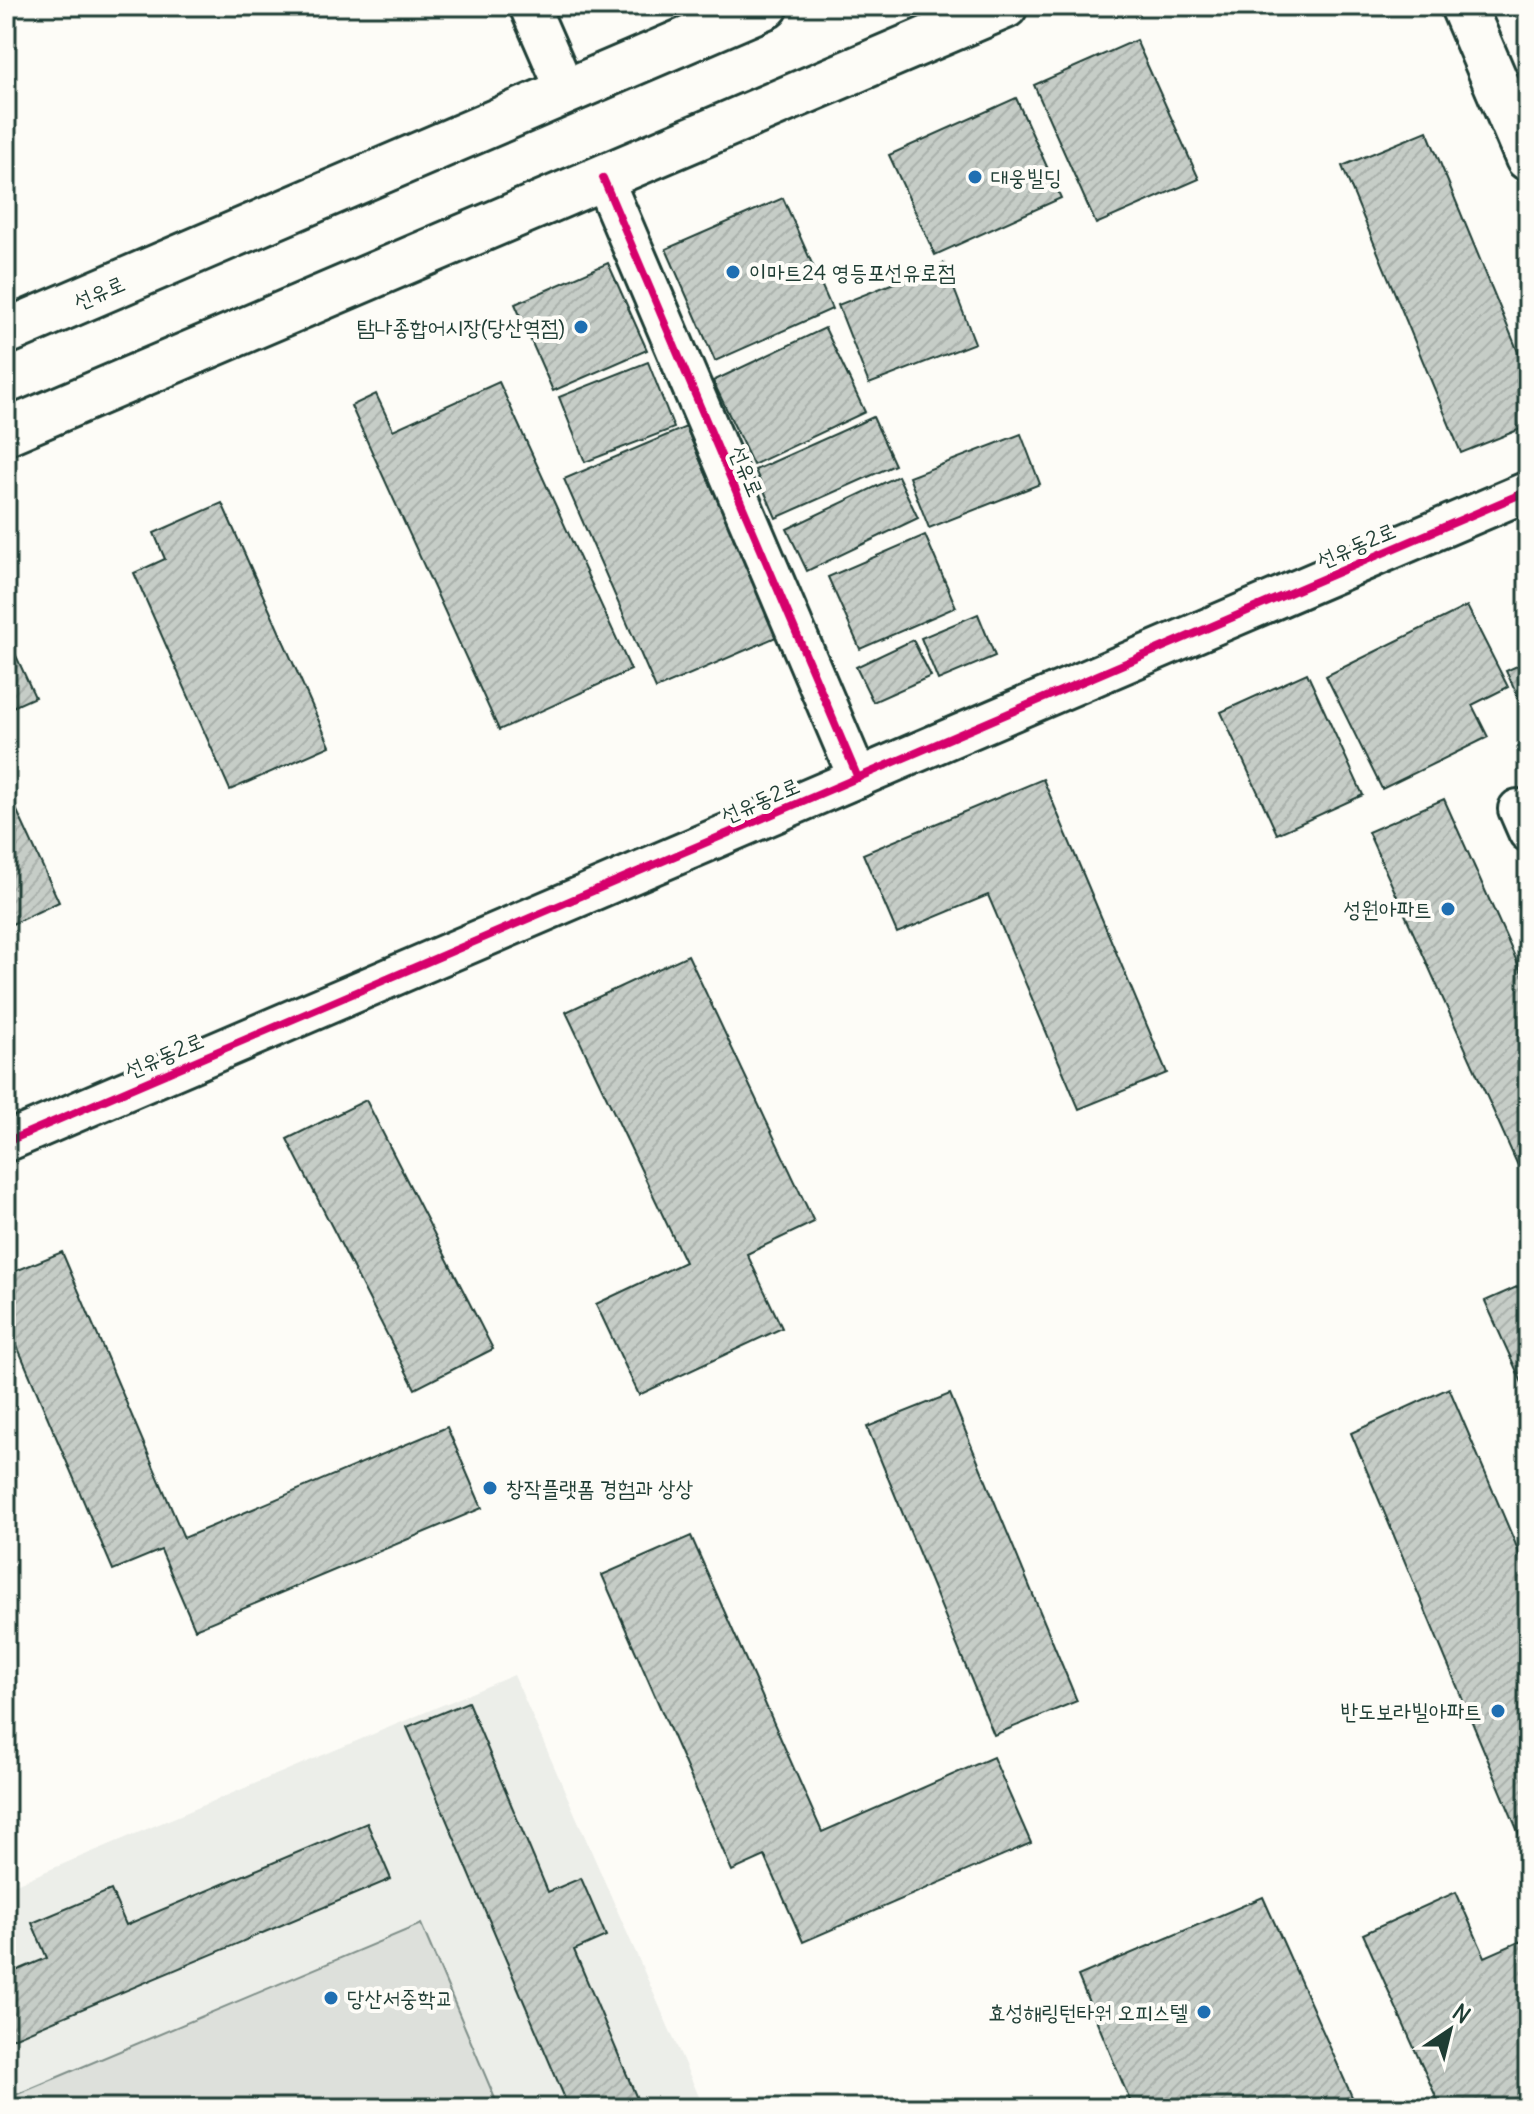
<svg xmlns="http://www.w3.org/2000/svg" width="1534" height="2114" font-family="Delius,'Poor Story',sans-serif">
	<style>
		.built { fill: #eceee9 }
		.green { fill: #dde0db; stroke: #7e8e88; stroke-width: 2 }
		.building { fill: url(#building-hatch); stroke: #1f3d34; stroke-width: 2 }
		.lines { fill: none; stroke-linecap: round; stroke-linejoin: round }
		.minor-casing { stroke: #1f3d34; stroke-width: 44 }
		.major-casing { stroke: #1f3d34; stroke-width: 50 }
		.minor { stroke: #fdfcf7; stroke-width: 38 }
		.major { stroke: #fdfcf7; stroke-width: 44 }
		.cycleway-casing { stroke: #fdfcf7; stroke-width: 13 }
		.cycleway { stroke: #d6006c; stroke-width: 8 }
		.poi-dot { fill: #1f6fb2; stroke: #fdfcf7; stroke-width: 3 }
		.labels { text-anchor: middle; stroke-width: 8; stroke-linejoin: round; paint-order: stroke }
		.poi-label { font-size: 22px; fill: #1f3d34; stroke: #fdfcf7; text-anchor: start }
		.street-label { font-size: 22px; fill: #1f3d34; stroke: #fdfcf7 }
	</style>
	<defs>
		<pattern id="building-hatch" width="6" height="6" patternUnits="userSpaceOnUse" patternTransform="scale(2)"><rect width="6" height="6" fill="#c6cdc7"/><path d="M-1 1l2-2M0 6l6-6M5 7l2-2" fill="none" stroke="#aab1ac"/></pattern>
	</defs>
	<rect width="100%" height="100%" fill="#fdfcf7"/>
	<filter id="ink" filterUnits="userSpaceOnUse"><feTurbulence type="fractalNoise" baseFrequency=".0125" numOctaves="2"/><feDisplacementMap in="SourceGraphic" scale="16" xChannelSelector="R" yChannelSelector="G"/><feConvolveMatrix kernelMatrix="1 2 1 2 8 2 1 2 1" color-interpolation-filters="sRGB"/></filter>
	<g filter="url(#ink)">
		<polygon class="built" points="514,1675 704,2108 6,2108 6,1888"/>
		<polygon class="green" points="421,1924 499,2108 6,2108 6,2099"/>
		<g class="building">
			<polygon points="1136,40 1199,179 1096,224 1034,85"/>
			<polygon points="1016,98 1061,198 935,255 889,155"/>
			<polygon points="1427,131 1528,376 1528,426 1461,453 1342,166"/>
			<polygon points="783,198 832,309 715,361 666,249"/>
			<polygon points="608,263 647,350 553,391 515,304"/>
			<polygon points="944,263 975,343 869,384 838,305"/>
			<polygon points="825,328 865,412 753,465 713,381"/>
			<polygon points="648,362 674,428 585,462 559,397"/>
			<polygon points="499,382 631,670 499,730 351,406 376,394 393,430"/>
			<polygon points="873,417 895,465 776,518 755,470"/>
			<polygon points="686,427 776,637 656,689 564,479"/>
			<polygon points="1021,434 1040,484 929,528 909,477"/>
			<polygon points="898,476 918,518 807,571 787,529"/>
			<polygon points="222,503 330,746 230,790 134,573 165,559 154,533"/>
			<polygon points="925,535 956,607 860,649 828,577"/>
			<polygon points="1467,606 1508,687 1472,705 1488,737 1382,789 1326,676"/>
			<polygon points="978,614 995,656 938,680 921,638"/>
			<polygon points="6,634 35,697 6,710"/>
			<polygon points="913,640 931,676 873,702 856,667"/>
			<polygon points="1528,661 1528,717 1506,671"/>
			<polygon points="1307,673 1363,795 1277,834 1221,712"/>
			<polygon points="1043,779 1167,1073 1079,1109 988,895 897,933 863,854"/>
			<polygon points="6,787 59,902 6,927"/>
			<polygon points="1444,799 1528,986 1528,1164 1519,1168 1368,832"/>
			<polygon points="688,955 814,1222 747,1254 782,1328 639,1395 596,1304 685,1262 566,1012"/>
			<polygon points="366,1100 493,1349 415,1389 287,1139"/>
			<polygon points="62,1252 184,1538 447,1427 482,1508 195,1629 161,1550 113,1570 6,1320 6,1275"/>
			<polygon points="1528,1282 1528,1396 1485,1301"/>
			<polygon points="1449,1388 1528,1573 1528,1850 1526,1851 1351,1433"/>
			<polygon points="950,1394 1077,1701 994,1735 867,1427"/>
			<polygon points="691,1536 822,1832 993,1757 1031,1843 803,1942 765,1856 732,1871 602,1575"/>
			<polygon points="468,1702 548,1892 581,1878 606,1936 574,1950 641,2108 569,2108 407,1727"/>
			<polygon points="367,1823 391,1879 6,2041 6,1975 47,1958 32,1923 111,1890 126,1925"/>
			<polygon points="1456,1892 1485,1957 1528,1938 1528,2108 1441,2108 1363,1934"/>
			<polygon points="1263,1897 1357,2108 1133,2108 1078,1976"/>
		</g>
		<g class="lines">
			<defs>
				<g id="minor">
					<polyline points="529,6 566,91"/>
					<polyline points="603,178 858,778"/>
					<polyline points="1518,809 1528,832"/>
					<polyline points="6,1142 1528,491"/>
				</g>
				<g id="major">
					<polyline points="1463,6 1528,158"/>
					<polyline points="6,332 766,6"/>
					<polyline points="6,432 1005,6"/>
				</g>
			</defs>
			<use href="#minor" class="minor-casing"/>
			<use href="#major" class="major-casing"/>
			<use href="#minor" class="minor"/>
			<use href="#major" class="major"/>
			<defs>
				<g id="cycleway">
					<polyline points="603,178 858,778"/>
					<polyline points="6,1142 1528,491"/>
				</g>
			</defs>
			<use href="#cycleway" class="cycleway-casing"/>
			<use href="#cycleway" class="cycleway"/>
		</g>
	</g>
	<g class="poi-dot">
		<circle cx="975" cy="177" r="8"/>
		<circle cx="733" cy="272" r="8"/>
		<circle cx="581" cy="327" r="8"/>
		<circle cx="1448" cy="909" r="8"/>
		<circle cx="490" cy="1488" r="8"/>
		<circle cx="1498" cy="1711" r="8"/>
		<circle cx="331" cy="1998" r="8"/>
		<circle cx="1204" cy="2012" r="8"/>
	</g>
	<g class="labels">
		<g class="poi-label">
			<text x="991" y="185">대웅빌딩</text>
			<text x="749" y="280">이마트24 영등포선유로점</text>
			<text x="565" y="335" text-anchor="end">탐나종합어시장(당산역점)</text>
			<text x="1432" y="917" text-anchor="end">성원아파트</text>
			<text x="506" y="1496">창작플랫폼 경험과 상상</text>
			<text x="1482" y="1719" text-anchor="end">반도보라빌아파트</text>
			<text x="347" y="2006">당산서중학교</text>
			<text x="1188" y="2020" text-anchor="end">효성해링턴타워 오피스텔</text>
		</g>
		<g class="street-label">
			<text transform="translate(99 292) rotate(-23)" y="8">선유로</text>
			<text transform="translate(747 471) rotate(67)" y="8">선유로</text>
			<text transform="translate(1356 545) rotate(-23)" y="8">선유동2로</text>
			<text transform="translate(760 800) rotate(-23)" y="8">선유동2로</text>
			<text transform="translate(164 1055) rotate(-23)" y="8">선유동2로</text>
		</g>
	</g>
	<rect width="1534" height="2114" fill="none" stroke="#fdfcf7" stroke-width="32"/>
	<rect x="16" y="16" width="1502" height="2082" fill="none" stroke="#1f3d34" stroke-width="3" filter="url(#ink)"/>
	<g transform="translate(1450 2030) rotate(35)" stroke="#fdfcf7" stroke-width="6" paint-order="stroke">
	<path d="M0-6L14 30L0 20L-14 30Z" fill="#1f3d34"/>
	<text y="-12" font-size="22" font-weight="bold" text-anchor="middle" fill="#1f3d34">N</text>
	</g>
</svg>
